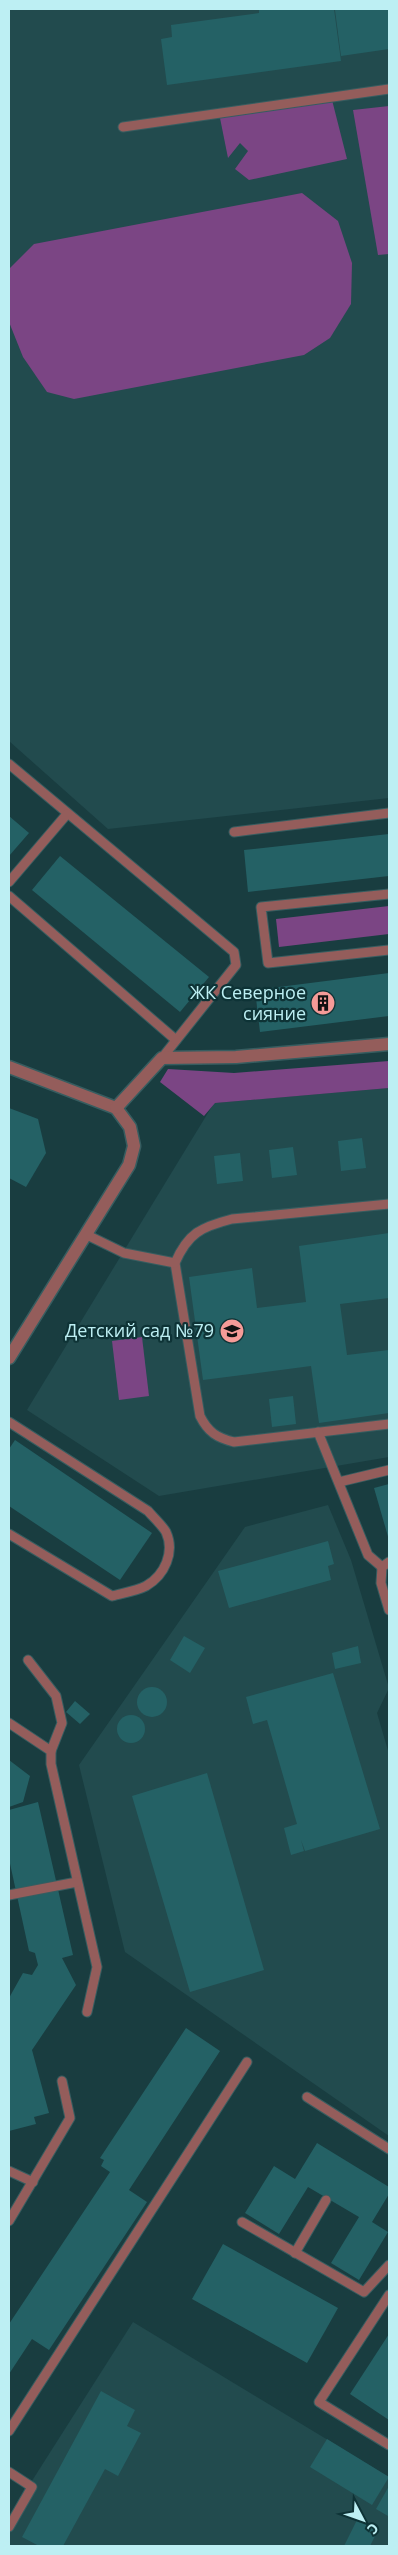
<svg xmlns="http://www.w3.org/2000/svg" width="398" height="2555" font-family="'Open Sans',sans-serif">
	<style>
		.built { fill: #224b4e }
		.green { fill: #7b4584 }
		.building { fill: #246165 }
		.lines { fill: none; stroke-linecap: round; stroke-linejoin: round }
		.service-casing { stroke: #375d60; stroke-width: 11 }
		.minor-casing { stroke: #375d60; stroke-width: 15 }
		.service { stroke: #945d5b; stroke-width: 9 }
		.minor { stroke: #945d5b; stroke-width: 12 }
		.labels { text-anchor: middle; stroke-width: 4.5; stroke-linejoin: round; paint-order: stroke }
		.poi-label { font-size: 18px; fill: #bdeff3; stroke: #0e3336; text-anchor: end }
	</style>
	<rect width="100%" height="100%" fill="#193d40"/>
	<g class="built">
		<polygon points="9,9 389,9 389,798 108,829 9,741"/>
		<polygon points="389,1088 389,1457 159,1496 27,1410 214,1103"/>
		<polygon points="328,1505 351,1560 389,1688 377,1713 389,1754 389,2136 125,1952 79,1765 245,1527"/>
		<polygon points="133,2322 389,2477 389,2546 9,2546 9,2517"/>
	</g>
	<g class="green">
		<polygon points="331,96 347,159 249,180 235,169 248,151 240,143 228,158 220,118 239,111"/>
		<polygon points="389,106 389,254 378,255 353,110"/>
		<polygon points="302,193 338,221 352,263 351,304 330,338 304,355 74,399 47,392 23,357 9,322 9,269 34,244"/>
		<polygon points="389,906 389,934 279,947 276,919"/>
		<polygon points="389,1061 389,1088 215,1103 204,1116 160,1082 168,1069 234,1073"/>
		<polygon points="142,1337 149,1396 119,1400 112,1341"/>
	</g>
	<g class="building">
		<polygon points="259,9 334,9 341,61 167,85 161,39 172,37 171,25 259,13"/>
		<polygon points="346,9 389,9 389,49 341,56 335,10"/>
		<polygon points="9,816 29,833 9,856"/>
		<polygon points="389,834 389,876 248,892 244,850"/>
		<polygon points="60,856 209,977 180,1012 32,890"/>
		<polygon points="389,973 389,1016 260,1032 255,990"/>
		<polygon points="9,1108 38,1119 46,1153 26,1187 9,1178"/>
		<polygon points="362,1138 366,1168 341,1171 338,1141"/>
		<polygon points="293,1147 297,1175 272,1178 269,1150"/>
		<polygon points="240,1153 243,1181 217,1184 214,1156"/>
		<polygon points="389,1233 389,1298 340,1304 347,1355 389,1350 389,1413 319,1423 311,1366 203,1380 189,1277 252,1268 257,1308 306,1302 299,1246"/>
		<polygon points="293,1396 296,1424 272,1427 269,1399"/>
		<polygon points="15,1440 152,1533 120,1580 9,1506 9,1449"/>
		<polygon points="389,1484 389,1540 374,1488"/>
		<polygon points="328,1541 334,1564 328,1566 331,1580 229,1608 218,1571"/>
		<polygon points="184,1636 205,1648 190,1673 170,1660"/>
		<polygon points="358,1646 361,1663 335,1669 332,1653"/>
		<polygon points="333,1673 380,1829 305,1851 301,1840 304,1851 291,1855 284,1828 297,1824 267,1720 253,1724 246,1697"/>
		<circle cx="152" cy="1702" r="15"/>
		<polygon points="75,1701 90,1714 80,1724 66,1712"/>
		<circle cx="131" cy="1729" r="14"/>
		<polygon points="9,1760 30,1776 23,1802 9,1807"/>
		<polygon points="207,1773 264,1970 190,1992 132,1796"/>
		<polygon points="38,1802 73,1955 62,1958 76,1985 32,2050 49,2113 34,2117 36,2124 9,2131 9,1998 23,1973 32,1975 38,1965 35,1953 29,1951 9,1859 9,1810"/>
		<polygon points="186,2028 220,2051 129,2190 147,2202 49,2350 32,2339 9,2374 9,2324 110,2172 101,2166 104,2160 100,2158"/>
		<polygon points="317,2143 389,2187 389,2194 372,2222 388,2232 359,2280 331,2263 359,2217 308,2187 279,2234 245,2213 274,2166 295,2179"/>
		<polygon points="223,2244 338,2308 307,2363 192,2299"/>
		<polygon points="389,2334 389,2420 350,2394"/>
		<polygon points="101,2391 135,2410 127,2426 141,2433 118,2476 105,2469 63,2546 39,2546 22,2537"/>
		<polygon points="327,2439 389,2477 372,2505 310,2467"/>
		<polygon points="389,2486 389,2515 388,2516 376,2509"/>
		<polygon points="358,2518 379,2528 370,2546 344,2546"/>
	</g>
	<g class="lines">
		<defs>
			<g id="service">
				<polyline points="123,127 389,89"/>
				<polyline points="9,764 234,952 236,965 162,1058"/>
				<polyline points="234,832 389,813"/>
				<polyline points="9,882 67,814"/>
				<polyline points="389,894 261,907 268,963 389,950"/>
				<polyline points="9,896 176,1040"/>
				<path d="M389 1204 232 1219C201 1227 188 1233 175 1263L200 1416C208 1432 217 1438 234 1442L389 1424"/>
				<polyline points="87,1235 124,1253 175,1263"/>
				<path d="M9 1422 148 1511C154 1518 162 1525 166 1532 175 1552 165 1575 146 1586 136 1591 123 1593 112 1596L9 1534"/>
				<polyline points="318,1432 368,1555 382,1567"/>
				<polyline points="339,1482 389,1470"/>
				<polyline points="389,1562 382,1567 381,1583 389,1610"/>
				<polyline points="28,1660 56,1696 62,1723 51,1751"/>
				<polyline points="9,1723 51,1751 51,1764 97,1967 87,2012"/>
				<polyline points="9,1895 77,1882"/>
				<polyline points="307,2097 389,2149"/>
				<polyline points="9,2171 33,2182"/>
				<polyline points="9,2221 70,2118 62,2081"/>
				<polyline points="242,2222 364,2292 389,2265"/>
				<polyline points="295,2253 326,2200"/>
				<polyline points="389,2295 319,2402 389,2445"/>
				<polyline points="9,2431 247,2062"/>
				<polyline points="9,2472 32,2487 9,2527"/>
			</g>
			<g id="minor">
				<polyline points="9,1067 116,1108 130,1127 134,1146 129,1165 9,1358"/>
				<polyline points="116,1108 162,1058 236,1057 389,1044"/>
			</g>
		</defs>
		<use href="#service" class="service-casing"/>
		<use href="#minor" class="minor-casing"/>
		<use href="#service" class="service"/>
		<use href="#minor" class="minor"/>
	</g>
	<defs>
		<symbol id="building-disc" viewBox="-11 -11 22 22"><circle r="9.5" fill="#f59b98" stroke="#0e3336"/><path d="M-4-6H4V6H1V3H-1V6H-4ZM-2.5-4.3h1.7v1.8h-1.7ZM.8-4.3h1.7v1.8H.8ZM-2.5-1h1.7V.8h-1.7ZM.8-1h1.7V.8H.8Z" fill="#111"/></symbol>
		<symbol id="school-disc" viewBox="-11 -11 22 22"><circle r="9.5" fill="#f59b98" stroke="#0e3336"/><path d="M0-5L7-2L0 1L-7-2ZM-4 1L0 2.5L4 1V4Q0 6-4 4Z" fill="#111"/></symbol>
	</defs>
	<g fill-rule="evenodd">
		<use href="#building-disc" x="309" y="989" width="28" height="28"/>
		<use href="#school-disc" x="218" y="1317" width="28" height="28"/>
	</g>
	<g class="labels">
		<g class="poi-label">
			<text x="306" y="999">ЖК Северное<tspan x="306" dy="21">сияние</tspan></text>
			<text x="214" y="1337">Детский сад №79</text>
		</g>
	</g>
	<rect width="398" height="2555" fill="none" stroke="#bdeff3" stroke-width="20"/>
	<g transform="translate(363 2520) rotate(131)" stroke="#0e3336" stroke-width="4" paint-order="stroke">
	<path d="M0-4L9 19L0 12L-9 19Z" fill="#bdeff3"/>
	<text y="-8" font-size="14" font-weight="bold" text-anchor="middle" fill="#bdeff3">С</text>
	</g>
</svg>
